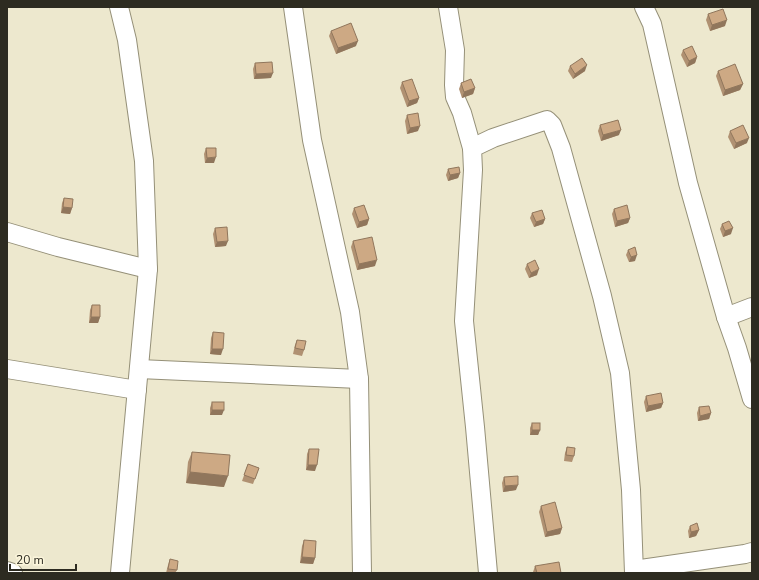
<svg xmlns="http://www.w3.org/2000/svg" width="759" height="580" font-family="'Nunito Sans',sans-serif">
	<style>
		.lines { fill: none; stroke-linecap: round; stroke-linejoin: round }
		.street-casing { stroke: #959078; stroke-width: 20 }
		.street { stroke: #fff; stroke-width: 18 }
		.wall { fill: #b09172 }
		.shaded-wall { fill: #90765c }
		.building { fill: #cda984; stroke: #90765c }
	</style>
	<rect width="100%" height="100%" fill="#ede8ce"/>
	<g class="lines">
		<defs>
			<g id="street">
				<polyline points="119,7 127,40 144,161 148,269 120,573"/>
				<polyline points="293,7 312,140 350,312 359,379 362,573"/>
				<polyline points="448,7 455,50 454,85 455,97 462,113 472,148"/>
				<polyline points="644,7 652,24 688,183 726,317 737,348 752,399"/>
				<polyline points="7,232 58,247 148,269"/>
				<polyline points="726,317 752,307"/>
				<polyline points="7,369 137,390"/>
				<polyline points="139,369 359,379"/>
				<polyline points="634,570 745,554 752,552"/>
				<polyline points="7,571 13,573"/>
				<polyline points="488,573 475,427 464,321 473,170 472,148 493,138 547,120 552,125 561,148 602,296 620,373 631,490 634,573"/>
			</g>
		</defs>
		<use href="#street" class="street-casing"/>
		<use href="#street" class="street"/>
	</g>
	<g class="wall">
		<polygon points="708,14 725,26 710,31 706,20"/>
		<polygon points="331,31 356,46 336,54 329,36"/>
		<polygon points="683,50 697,57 695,63 687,67 681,55"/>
		<polygon points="255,63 271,78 254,79 253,69"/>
		<polygon points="570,66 585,71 573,79 568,71"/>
		<polygon points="718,71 743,84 740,90 723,96 716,76"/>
		<polygon points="402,82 419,98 417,103 407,107 400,88"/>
		<polygon points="461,83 475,88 473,94 462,98 459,89"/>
		<polygon points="407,115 418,131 407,134 405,121"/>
		<polygon points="600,125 619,135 601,141 598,131"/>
		<polygon points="730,131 747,143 734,149 728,137"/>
		<polygon points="206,148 214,163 205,163 204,154"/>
		<polygon points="448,169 460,173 458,178 448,181 446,175"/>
		<polygon points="64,198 72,208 70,214 61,213 62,203"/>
		<polygon points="354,208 369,219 367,225 357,228 352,214"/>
		<polygon points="614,209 630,218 628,223 615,227 612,214"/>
		<polygon points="532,213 545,219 543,224 534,227 530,218"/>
		<polygon points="722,224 731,234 723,237 720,229"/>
		<polygon points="215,228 226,246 215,247 213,234"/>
		<polygon points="353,241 375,266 357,270 351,247"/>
		<polygon points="628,250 635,261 629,262 626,255"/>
		<polygon points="527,264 537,275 529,278 525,269"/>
		<polygon points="92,305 100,317 98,323 89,323 90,310"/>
		<polygon points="213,332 221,355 210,354 211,338"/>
		<polygon points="297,340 304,350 302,356 293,354 295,345"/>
		<polygon points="646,396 663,403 661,408 646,412 644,402"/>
		<polygon points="212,402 222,415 210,415 210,408"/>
		<polygon points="699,407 711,413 709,419 698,421 697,413"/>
		<polygon points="532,423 540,430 538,435 530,435 530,428"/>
		<polygon points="567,447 574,456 572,462 564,461 565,453"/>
		<polygon points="309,449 315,471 306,470 307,454"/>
		<polygon points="192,452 224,487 186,483 188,462"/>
		<polygon points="248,464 259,468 253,484 242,481"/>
		<polygon points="504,477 516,490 503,492 502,483"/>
		<polygon points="541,506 562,528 560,534 545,537 539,512"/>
		<polygon points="690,526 699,530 696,536 689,538 688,531"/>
		<polygon points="304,540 315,558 313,564 300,563 302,546"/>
		<polygon points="170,559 177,570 175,573 166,573 168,565"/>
		<polygon points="535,566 561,573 534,573 533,572"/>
	</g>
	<g class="shaded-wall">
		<polygon points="727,20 725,26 710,31 712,25"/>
		<polygon points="358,41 356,46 336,54 338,48"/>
		<polygon points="697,57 695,63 687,67 689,61"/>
		<polygon points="587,65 585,71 573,79 575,74"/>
		<polygon points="273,73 271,78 254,79 256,74"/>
		<polygon points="743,84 740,90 723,96 725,90"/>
		<polygon points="475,88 473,94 462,98 464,92"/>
		<polygon points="419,98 417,103 407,107 409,101"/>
		<polygon points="420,126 418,131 407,134 410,128"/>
		<polygon points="621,130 619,135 601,141 603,135"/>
		<polygon points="749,138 747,143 734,149 736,143"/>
		<polygon points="216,157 214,163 205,163 207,158"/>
		<polygon points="460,173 458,178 448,181 450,175"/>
		<polygon points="63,207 72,208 70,214 61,213"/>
		<polygon points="630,218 628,223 615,227 617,221"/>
		<polygon points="369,219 367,225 357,228 359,222"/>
		<polygon points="545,219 543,224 534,227 536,222"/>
		<polygon points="733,228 731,234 723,237 725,231"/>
		<polygon points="228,241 226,246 215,247 217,242"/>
		<polygon points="637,255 635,261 629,262 631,257"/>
		<polygon points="377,260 375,266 357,270 359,264"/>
		<polygon points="539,269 537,275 529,278 531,273"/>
		<polygon points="91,317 100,317 98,323 89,323"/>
		<polygon points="212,349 223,349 221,355 210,354"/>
		<polygon points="663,403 661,408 646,412 648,406"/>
		<polygon points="212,410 224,410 222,415 210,415"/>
		<polygon points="711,413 709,419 698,421 700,416"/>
		<polygon points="532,430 540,430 538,435 530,435"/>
		<polygon points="308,465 317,465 315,471 306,470"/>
		<polygon points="190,472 228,476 224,487 186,483"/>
		<polygon points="518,485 516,490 503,492 505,486"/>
		<polygon points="562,528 560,534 545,537 547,532"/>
		<polygon points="699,530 696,536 689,538 691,532"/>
		<polygon points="302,557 315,558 313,564 300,563"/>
	</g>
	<g class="building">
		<polygon points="723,9 727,20 712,25 708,14"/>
		<polygon points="351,23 358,41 338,48 331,31"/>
		<polygon points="692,46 697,57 689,61 683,50"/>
		<polygon points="582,58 587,65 575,74 570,66"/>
		<polygon points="272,62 273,73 256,74 255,63"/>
		<polygon points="735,64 743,84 725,90 718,71"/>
		<polygon points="412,79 419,98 409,101 402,82"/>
		<polygon points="471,79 475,88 464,92 461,83"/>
		<polygon points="418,113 420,126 410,128 407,115"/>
		<polygon points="618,120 621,130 603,135 600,125"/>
		<polygon points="743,125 749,138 736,143 730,131"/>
		<polygon points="206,148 216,148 216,157 207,158"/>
		<polygon points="459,167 460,173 450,175 448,169"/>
		<polygon points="64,198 73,199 72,208 63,207"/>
		<polygon points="364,205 369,219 359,222 354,208"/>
		<polygon points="627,205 630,218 617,221 614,209"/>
		<polygon points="542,210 545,219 536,222 532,213"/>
		<polygon points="729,221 733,228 725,231 722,224"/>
		<polygon points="227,227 228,241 217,242 215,228"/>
		<polygon points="372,237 377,260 359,264 353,241"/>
		<polygon points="635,247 637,255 631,257 628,250"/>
		<polygon points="535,260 539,269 531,273 527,264"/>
		<polygon points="92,305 100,305 100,317 91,317"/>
		<polygon points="213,332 224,333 223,349 212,349"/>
		<polygon points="297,340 306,341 304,350 295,348"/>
		<polygon points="661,393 663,403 648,406 646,396"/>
		<rect x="212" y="402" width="12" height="8"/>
		<polygon points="709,406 711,413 700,416 699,407"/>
		<rect x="532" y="423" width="8" height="7"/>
		<polygon points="567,447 575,448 574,456 566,455"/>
		<polygon points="309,449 319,449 317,465 308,465"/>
		<polygon points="192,452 230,455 228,476 190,472"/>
		<polygon points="248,464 259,468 255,479 244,475"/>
		<polygon points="518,476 518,485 505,486 504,477"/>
		<polygon points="555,502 562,528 547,532 541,506"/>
		<polygon points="697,523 699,530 691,532 690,526"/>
		<polygon points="304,540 316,541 315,558 302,557"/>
		<polygon points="170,559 178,561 177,570 168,569"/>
		<polygon points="559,562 561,573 537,573 535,566"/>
	</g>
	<rect width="759" height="580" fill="none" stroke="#2d2b21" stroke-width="16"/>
	<path d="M10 564v6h66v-6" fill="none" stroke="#2d2b21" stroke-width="2"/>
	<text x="16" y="564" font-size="12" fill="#2d2b21" stroke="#fbf5db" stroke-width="3" paint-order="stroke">20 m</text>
</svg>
